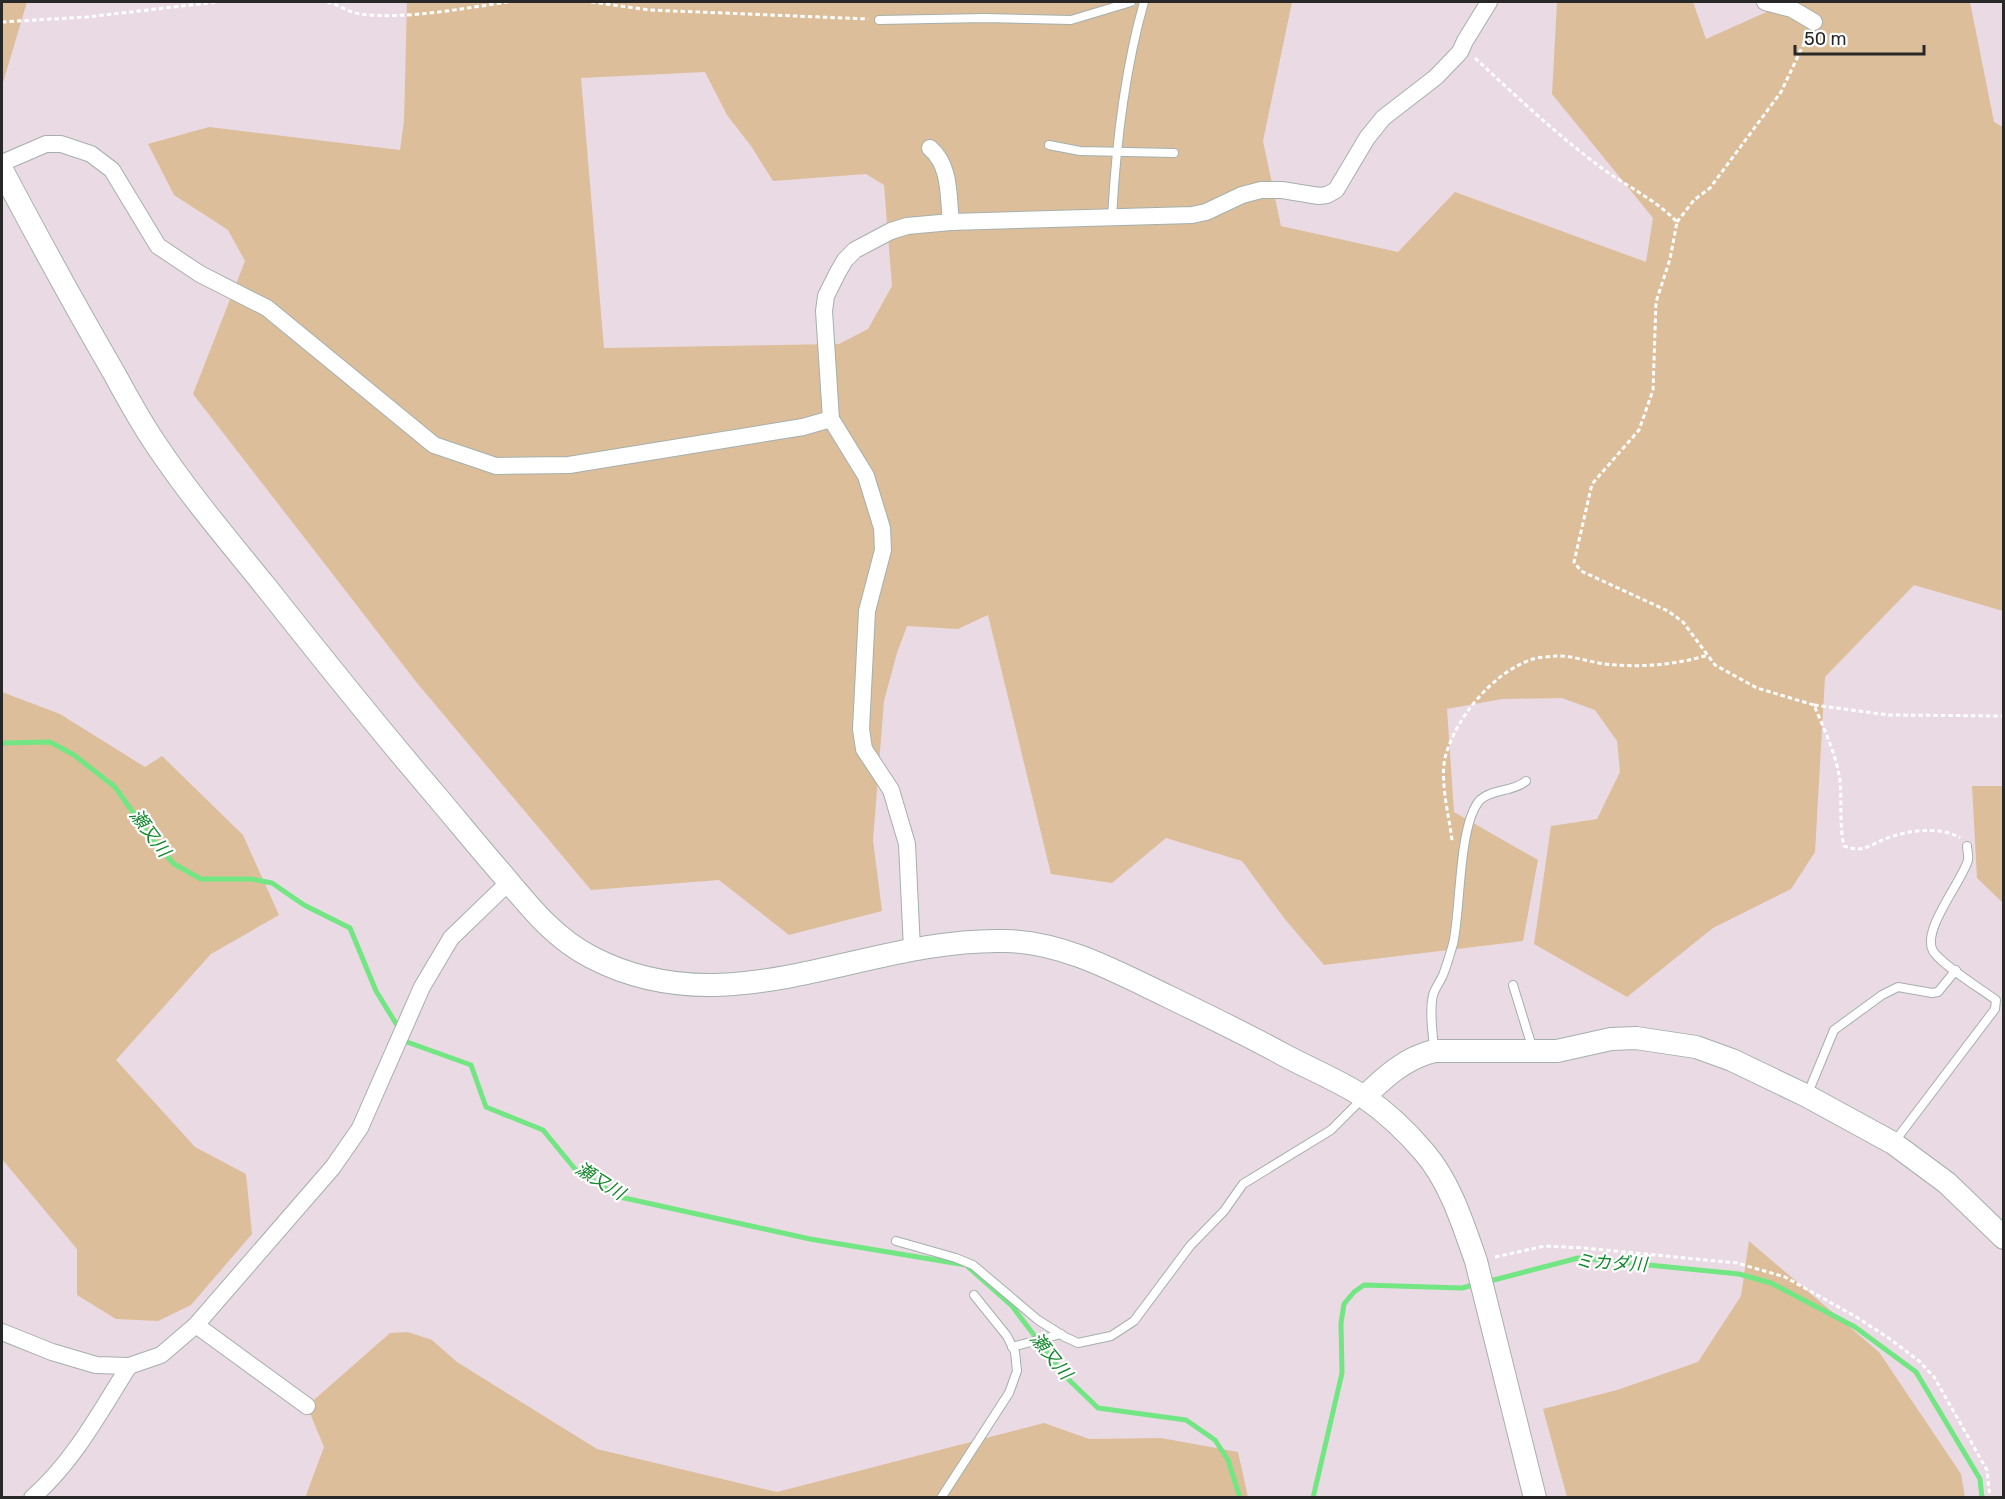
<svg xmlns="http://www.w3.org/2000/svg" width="2005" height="1499" font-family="Rubik,'Noto Sans JP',sans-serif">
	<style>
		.green { fill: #ddbe9a; fill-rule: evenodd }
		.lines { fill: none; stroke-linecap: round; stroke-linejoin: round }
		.stream { stroke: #73e684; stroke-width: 5 }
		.lane-casing { stroke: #a4b0ac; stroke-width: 10 }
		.street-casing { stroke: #a4b0ac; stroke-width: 18 }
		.secondary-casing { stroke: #a4b0ac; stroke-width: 24 }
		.path { stroke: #fff; stroke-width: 3; stroke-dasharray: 4.5 3; stroke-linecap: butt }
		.lane { stroke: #fff; stroke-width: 8 }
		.street { stroke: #fff; stroke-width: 16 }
		.secondary { stroke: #fff; stroke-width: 22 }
		.labels { text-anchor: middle; stroke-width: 4.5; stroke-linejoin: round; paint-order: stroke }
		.water-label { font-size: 18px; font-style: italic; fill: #15892f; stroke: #fff }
	</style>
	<rect width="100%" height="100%" fill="#eadae3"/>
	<g class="green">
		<polygon points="2,2 27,2 2,86"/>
		<path d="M407 2H1292L1263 141 1281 226 1398 252 1455 192 1646 262 1653 218 1552 94 1557 2H1693L1706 39 1789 2H1970L1994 122 2003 127V611L1914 585 1825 677 1815 852 1791 889 1713 928 1627 997 1534 944 1551 826 1597 819 1620 772 1617 741 1595 710 1562 698 1502 699 1447 709 1454 812 1538 860 1523 941 1324 965 1284 918 1242 861 1166 838 1112 883 1051 874 988 615 958 629 907 626 897 653 884 701 873 840 882 911 789 935 719 880 591 890 417 683 193 394 245 261 228 230 174 195 148 144 209 127 400 150 404 121ZM705 72 727 115 751 146 773 181 866 174 884 185 892 286 868 329 839 344 604 348 581 78Z"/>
		<polygon points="2,692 60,714 145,767 162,756 243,835 279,915 211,954 116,1060 195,1147 246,1174 252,1234 191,1305 158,1321 116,1319 77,1295 77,1249 2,1159"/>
		<polygon points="1972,786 2003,786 2003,903 1977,878"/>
		<polygon points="1749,1241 1879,1352 1961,1474 1965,1497 1567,1497 1543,1409 1617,1390 1698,1362 1741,1296"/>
		<polygon points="408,1332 432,1340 457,1362 597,1449 777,1492 1044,1423 1089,1439 1161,1438 1238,1452 1248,1497 305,1498 324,1447 307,1406 390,1333"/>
	</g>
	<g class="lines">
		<g class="stream">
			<polyline points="2,743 50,742 74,755 115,787 151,838 174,864 201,879 251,879 272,883 304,905 350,928 376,991 400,1030"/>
			<polyline points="405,1038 407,1042 471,1065 486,1107 543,1130 575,1169 620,1197 810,1239 966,1265 1012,1306 1066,1377 1098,1408 1186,1420 1215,1440 1228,1460 1240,1498"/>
			<polyline points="1486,1282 1578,1258 1739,1274 1771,1283 1855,1327 1916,1372 1980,1479 1982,1498"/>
			<polyline points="1313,1498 1342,1373 1341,1323 1344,1304 1354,1292 1364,1285 1462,1288 1477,1284"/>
		</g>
		<defs>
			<g id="lane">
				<polyline points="879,20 984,18 1071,20 1131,2"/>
				<polyline points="1049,145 1080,151 1174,153"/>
				<path d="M1112 217C1116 145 1124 72 1144 2"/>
				<polyline points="1513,985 1533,1050"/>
				<path d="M1434 1050C1433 1033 1429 1012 1433 995 1435 988 1440 982 1443 975 1447 965 1450 954 1453 944 1461 911 1458 824 1480 800 1491 789 1513 792 1526 781"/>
				<polyline points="1808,1093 1834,1030 1882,995 1898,987 1932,993 1938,992 1956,970"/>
				<path d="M1895 1141 1995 1009 1996 1000C1981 989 1942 965 1933 951 1921 930 1963 880 1968 860 1969 856 1967 850 1967 846"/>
				<polyline points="896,1241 956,1258 973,1265 1038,1320 1065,1337 1078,1343 1111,1336 1134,1321 1190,1246 1224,1211 1243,1184 1331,1130 1363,1098"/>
				<polyline points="1012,1347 1061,1334"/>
				<polyline points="941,1498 1009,1393 1017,1371 1015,1352 1007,1336 974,1295"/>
			</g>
			<g id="street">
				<polyline points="1765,2 1792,9 1814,22"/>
				<path d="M930 148C951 166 948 196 951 222"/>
				<polyline points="2,163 46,144 61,144 91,154 112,170 158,246 200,274 267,308 434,445 496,466 569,465 803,427 831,419"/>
				<polyline points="912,949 907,844 891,790 864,749 861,729 867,611 883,550 882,528 866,476 831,419 824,311 826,296 838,272 845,260 855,250 891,231 907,226 951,222 1192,215 1206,212 1242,195 1261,190 1282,190 1319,196 1327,195 1336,190 1367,138 1383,118 1436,77 1460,52 1465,41 1489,2"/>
				<polyline points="196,1325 307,1406"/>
				<polyline points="2,1332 52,1352 96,1365 129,1366 161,1355 196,1325 333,1167 360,1128 422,987 451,938 509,882"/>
				<path d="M32 1498C74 1461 100 1412 129 1366"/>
			</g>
			<g id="secondary">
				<path d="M2 170C38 238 75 306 114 373 127 397 140 421 155 443 188 493 228 540 266 587 322 658 379 729 438 798 460 824 481 850 503 875 529 906 554 938 591 957 731 1030 863 937 1006 941 1063 942 1117 972 1167 996 1206 1015 1246 1034 1284 1055 1310 1069 1340 1081 1364 1097 1386 1112 1407 1132 1424 1152 1450 1182 1463 1224 1476 1261L1535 1498"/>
				<path d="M1364 1097C1385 1077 1405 1058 1434 1051H1557L1611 1039 1636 1038 1696 1047 1732 1060 1807 1096 1893 1143 1947 1183 2004 1238"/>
			</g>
		</defs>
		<use href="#lane" class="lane-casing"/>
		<use href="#street" class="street-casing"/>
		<use href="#secondary" class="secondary-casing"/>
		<g class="path">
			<path d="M327 2C338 4 349 13 361 14 404 20 465 8 508 2"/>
			<polyline points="591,2 650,10 868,19"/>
			<polyline points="2,22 87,17 217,2"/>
			<path d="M1475 58C1516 96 1558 136 1603 169 1628 187 1656 200 1677 222L1670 259 1656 302 1653 390 1639 430 1592 484 1574 562 1581 571 1668 611 1683 622 1715 665 1757 688 1814 705C1824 729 1836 754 1840 780 1842 802 1839 824 1844 846 1863 853 1868 846 1885 839 1905 831 1940 825 1960 838"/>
			<polyline points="1677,222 1694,200 1710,188 1781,92 1808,35"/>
			<polyline points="1814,705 1889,715 2004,716"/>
			<path d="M1452 840C1449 816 1440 782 1445 758 1455 718 1493 672 1533 659 1539 657 1548 657 1555 656 1571 655 1589 662 1605 664 1640 668 1675 665 1708 655"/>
			<polyline points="1495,1257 1545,1246 1584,1248 1737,1263 1785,1277 1858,1318 1890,1339 1919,1361 1934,1377 1987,1470 1990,1498"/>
		</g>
		<use href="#lane" class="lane"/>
		<use href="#street" class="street"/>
		<use href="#secondary" class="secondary"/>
	</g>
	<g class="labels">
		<g class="water-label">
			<text transform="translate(150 833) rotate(53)" y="6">瀬又川</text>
			<text transform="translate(600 1181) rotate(32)" y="6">瀬又川</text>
			<text transform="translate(1611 1263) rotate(3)" y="6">ミカダ川</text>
			<text transform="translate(1051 1356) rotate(51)" y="6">瀬又川</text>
		</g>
	</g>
	<rect width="2005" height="1499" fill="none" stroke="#282828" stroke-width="6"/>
	<path d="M1795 45v9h129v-9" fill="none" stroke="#282828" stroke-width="3"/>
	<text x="1804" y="45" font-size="18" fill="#282828" stroke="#ffffff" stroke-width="4.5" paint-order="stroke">50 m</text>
</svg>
